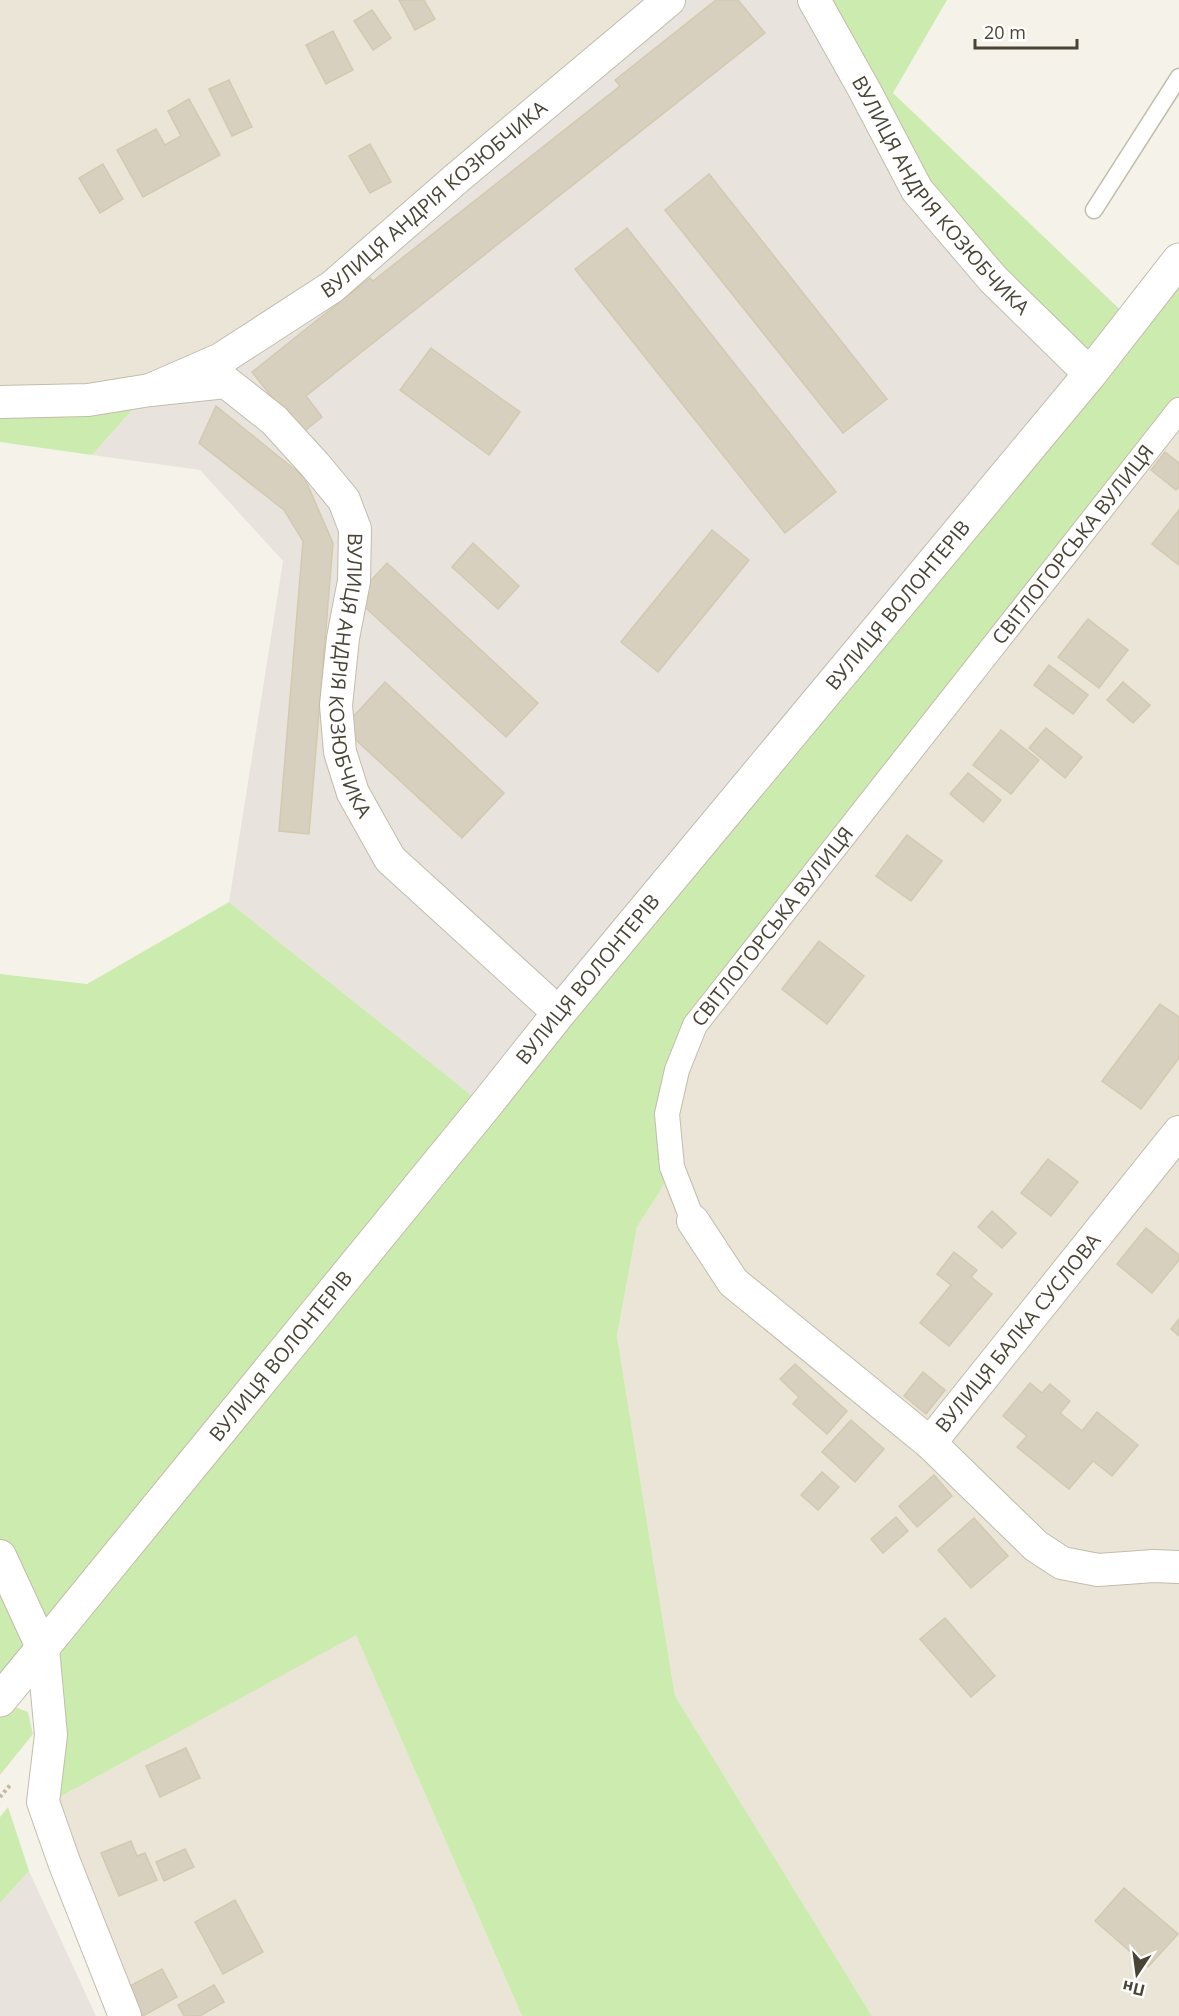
<svg xmlns="http://www.w3.org/2000/svg" width="1179" height="2016" font-family="'Open Sans',sans-serif">
	<style>
		.residential { fill: #eae5d7 }
		.industrial { fill: #e8e4dd }
		.green { fill: #ccecaf }
		.building { fill: #d8d0be; stroke: #d3c9b0; stroke-width: 1.5 }
		.lines { fill: none; stroke-linecap: round; stroke-linejoin: round }
		.service-casing { stroke: #c2bcab; stroke-width: 19 }
		.pedestrian-casing { stroke: #c2bcab; stroke-width: 26 }
		.minor-casing { stroke: #c2bcab; stroke-width: 34 }
		.tertiary-casing { stroke: #c2bcab; stroke-width: 35 }
		.path { stroke: #c5b99b; stroke-width: 4; stroke-dasharray: 3 3; stroke-linecap: butt }
		.service { stroke: #fff; stroke-width: 16 }
		.pedestrian { stroke: #fff; stroke-width: 24 }
		.minor { stroke: #fff; stroke-width: 32 }
		.tertiary { stroke: #fff; stroke-width: 33 }
		.labels { text-anchor: middle; stroke-width: 4.5; stroke-linejoin: round; paint-order: stroke }
		.street-label { font-size: 20px; fill: #4a4437; stroke: #fff }
	</style>
	<rect width="100%" height="100%" fill="#f5f3e9"/>
	<g class="residential">
		<polygon points="0,0 669,0 332,287 150,390 0,402"/>
		<polygon points="1179,410 1179,2016 872,2016 675,1696 617,1336 637,1227 659,1193 667,1114 695,1025"/>
		<polygon points="356,1634 522,2016 125,2016 54,1800"/>
	</g>
	<g class="industrial">
		<polygon points="669,0 814,0 1090,374 485,1106 229,902 283,561 200,470 92,455 150,390 221,359"/>
		<polygon points="29,1871 96,2016 0,2016 0,1903"/>
	</g>
	<g class="green">
		<polygon points="814,0 947,0 893,93 1131,320 1179,260 1179,410 695,1025 677,1070 672,1167 659,1193 637,1227 617,1336 675,1696 872,2016 522,2016 356,1635 54,1800 43,1649 0,1700 0,974 87,984 229,902 485,1106 1090,374 993,279"/>
		<polygon points="150,390 92,455 0,442 0,402"/>
		<polygon points="15,1707 28,1712 33,1734 0,1775 0,1712"/>
		<polygon points="8,1807 29,1871 0,1903 0,1817"/>
	</g>
	<g class="building">
		<polygon points="399,0 424,0 435,19 415,30"/>
		<polygon points="716,0 738,0 765,33 306,396 322,417 301,434 252,372 370,278 373,281 620,86 615,80"/>
		<polygon points="372,10 391,38 373,50 354,21"/>
		<polygon points="333,31 353,70 326,84 306,45"/>
		<polygon points="229,80 252,127 232,136 209,89"/>
		<polygon points="189,99 220,155 143,197 117,150 156,129 165,145 181,136 168,111"/>
		<polygon points="370,144 391,182 370,193 349,156"/>
		<polygon points="103,164 123,199 100,213 79,178"/>
		<polygon points="709,174 887,399 843,433 665,210"/>
		<polygon points="627,228 836,492 785,533 575,269"/>
		<polygon points="431,348 520,412 489,455 400,390"/>
		<polygon points="216,406 304,477 333,543 309,834 279,831 303,541 284,510 199,443"/>
		<polygon points="1165,452 1179,463 1179,487 1176,490 1151,470"/>
		<polygon points="1179,510 1179,565 1152,544"/>
		<polygon points="712,530 749,560 658,672 621,642"/>
		<polygon points="473,543 519,586 498,609 452,567"/>
		<polygon points="387,563 538,703 506,737 355,598"/>
		<polygon points="1088,619 1128,650 1099,688 1058,657"/>
		<polygon points="1049,665 1088,695 1073,714 1034,685"/>
		<polygon points="385,682 504,793 462,838 343,728"/>
		<polygon points="1123,682 1150,705 1133,723 1107,700"/>
		<polygon points="1046,728 1082,757 1065,778 1029,748"/>
		<polygon points="1001,730 1039,760 1011,794 973,765"/>
		<polygon points="968,773 1001,800 983,822 950,794"/>
		<polygon points="907,835 942,861 911,901 876,876"/>
		<polygon points="819,941 864,976 827,1024 782,989"/>
		<polygon points="1160,1004 1179,1017 1179,1058 1141,1109 1102,1081"/>
		<polygon points="1048,1159 1078,1182 1051,1216 1021,1193"/>
		<polygon points="992,1211 1016,1233 1002,1248 978,1227"/>
		<polygon points="1146,1228 1179,1255 1179,1260 1152,1293 1117,1264"/>
		<polygon points="954,1252 977,1270 971,1277 992,1294 949,1346 920,1323 951,1285 937,1274"/>
		<polygon points="1179,1319 1179,1336 1171,1329"/>
		<polygon points="795,1364 847,1411 827,1434 793,1404 799,1397 780,1379"/>
		<polygon points="923,1372 945,1390 926,1414 904,1396"/>
		<polygon points="1030,1383 1042,1393 1050,1384 1070,1401 1060,1413 1082,1431 1097,1412 1138,1445 1112,1476 1093,1461 1069,1489 1017,1447 1027,1436 1003,1416"/>
		<polygon points="851,1420 884,1449 855,1482 822,1452"/>
		<polygon points="822,1472 839,1487 818,1510 801,1495"/>
		<polygon points="934,1475 952,1496 917,1527 899,1506"/>
		<polygon points="896,1517 908,1531 883,1553 871,1539"/>
		<polygon points="974,1518 1008,1556 971,1588 938,1550"/>
		<polygon points="945,1618 995,1676 971,1697 920,1639"/>
		<polygon points="186,1748 200,1778 160,1797 146,1766"/>
		<polygon points="131,1841 137,1856 145,1853 157,1880 119,1896 101,1853"/>
		<polygon points="185,1849 194,1867 164,1881 156,1862"/>
		<polygon points="1124,1888 1178,1934 1148,1967 1095,1921"/>
		<polygon points="235,1900 263,1952 223,1974 195,1922"/>
		<polygon points="162,1969 177,1997 143,2016 128,1987"/>
		<polygon points="214,1985 224,2002 200,2016 184,2016 178,2005"/>
	</g>
	<g class="lines">
		<defs>
			<polyline id="service" points="1094,210 1179,77"/>
			<g id="pedestrian">
				<path id="s1" d="M693 1221 672 1167 667 1114 677 1070 695 1025 1179 410"/>
			</g>
			<g id="minor">
				<path id="s2" d="M814 0 865 91 917 190 993 279 1090 374"/>
				<path id="s3" d="M150 390 226 382 274 420 315 465 344 500 355 529 354 581 343 638 336 705 340 752 353 793 390 859 559 1013"/>
				<path id="s4" d="M0 402 88 400 150 390 221 359 332 287 457 178 669 0"/>
				<polyline points="1179,1132 930,1443 1036,1546 1062,1563 1098,1570 1154,1566 1179,1567"/>
				<polyline points="693,1221 733,1282 930,1443"/>
				<polyline points="0,1556 43,1649 51,1735 43,1802 64,1862 125,2016"/>
			</g>
			<g id="tertiary">
				<path id="s5" d="M0 1700 485 1106 559 1013 1090 374 1179 260"/>
			</g>
		</defs>
		<use href="#service" class="service-casing"/>
		<use href="#pedestrian" class="pedestrian-casing"/>
		<use href="#minor" class="minor-casing"/>
		<use href="#tertiary" class="tertiary-casing"/>
		<polyline class="path" points="0,1797 11,1784"/>
		<use href="#service" class="service"/>
		<use href="#pedestrian" class="pedestrian"/>
		<use href="#minor" class="minor"/>
		<use href="#tertiary" class="tertiary"/>
	</g>
	<g class="labels">
		<g class="street-label">
			<text dy="7" stroke="none"><textPath href="#s2" startOffset="234">ВУЛИЦЯ АНДРІЯ КОЗЮБЧИКА</textPath></text>
			<text dy="7" stroke="none"><textPath href="#s4" startOffset="495">ВУЛИЦЯ АНДРІЯ КОЗЮБЧИКА</textPath></text>
			<text dy="7" stroke="none"><textPath href="#s1" startOffset="816">СВІТЛОГОРСЬКА ВУЛИЦЯ</textPath></text>
			<text dy="7" stroke="none"><textPath href="#s5" startOffset="1416">ВУЛИЦЯ ВОЛОНТЕРІВ</textPath></text>
			<text dy="7" stroke="none"><textPath href="#s3" startOffset="424">ВУЛИЦЯ АНДРІЯ КОЗЮБЧИКА</textPath></text>
			<text dy="7" stroke="none"><textPath href="#s1" startOffset="330">СВІТЛОГОРСЬКА ВУЛИЦЯ</textPath></text>
			<text dy="7" stroke="none"><textPath href="#s5" startOffset="930">ВУЛИЦЯ ВОЛОНТЕРІВ</textPath></text>
			<text transform="translate(1018 1333) rotate(-51)" y="7">ВУЛИЦЯ БАЛКА СУСЛОВА</text>
			<text dy="7" stroke="none"><textPath href="#s5" startOffset="444">ВУЛИЦЯ ВОЛОНТЕРІВ</textPath></text>
		</g>
	</g>
	<g transform="translate(1137 1974) rotate(193)" stroke="#ffffff" stroke-width="4.5" paint-order="stroke">
	<path d="M0-4.5L10 22L0 15L-10 22Z" fill="#4a4437"/>
	<text y="-9" font-size="16" font-weight="bold" text-anchor="middle" fill="#4a4437">Пн</text>
	</g>
	<path d="M975 39v9h102v-9" fill="none" stroke="#4a4437" stroke-width="3"/>
	<text x="984" y="39" font-size="18" fill="#4a4437" stroke="#ffffff" stroke-width="4.5" paint-order="stroke">20 m</text>
</svg>
